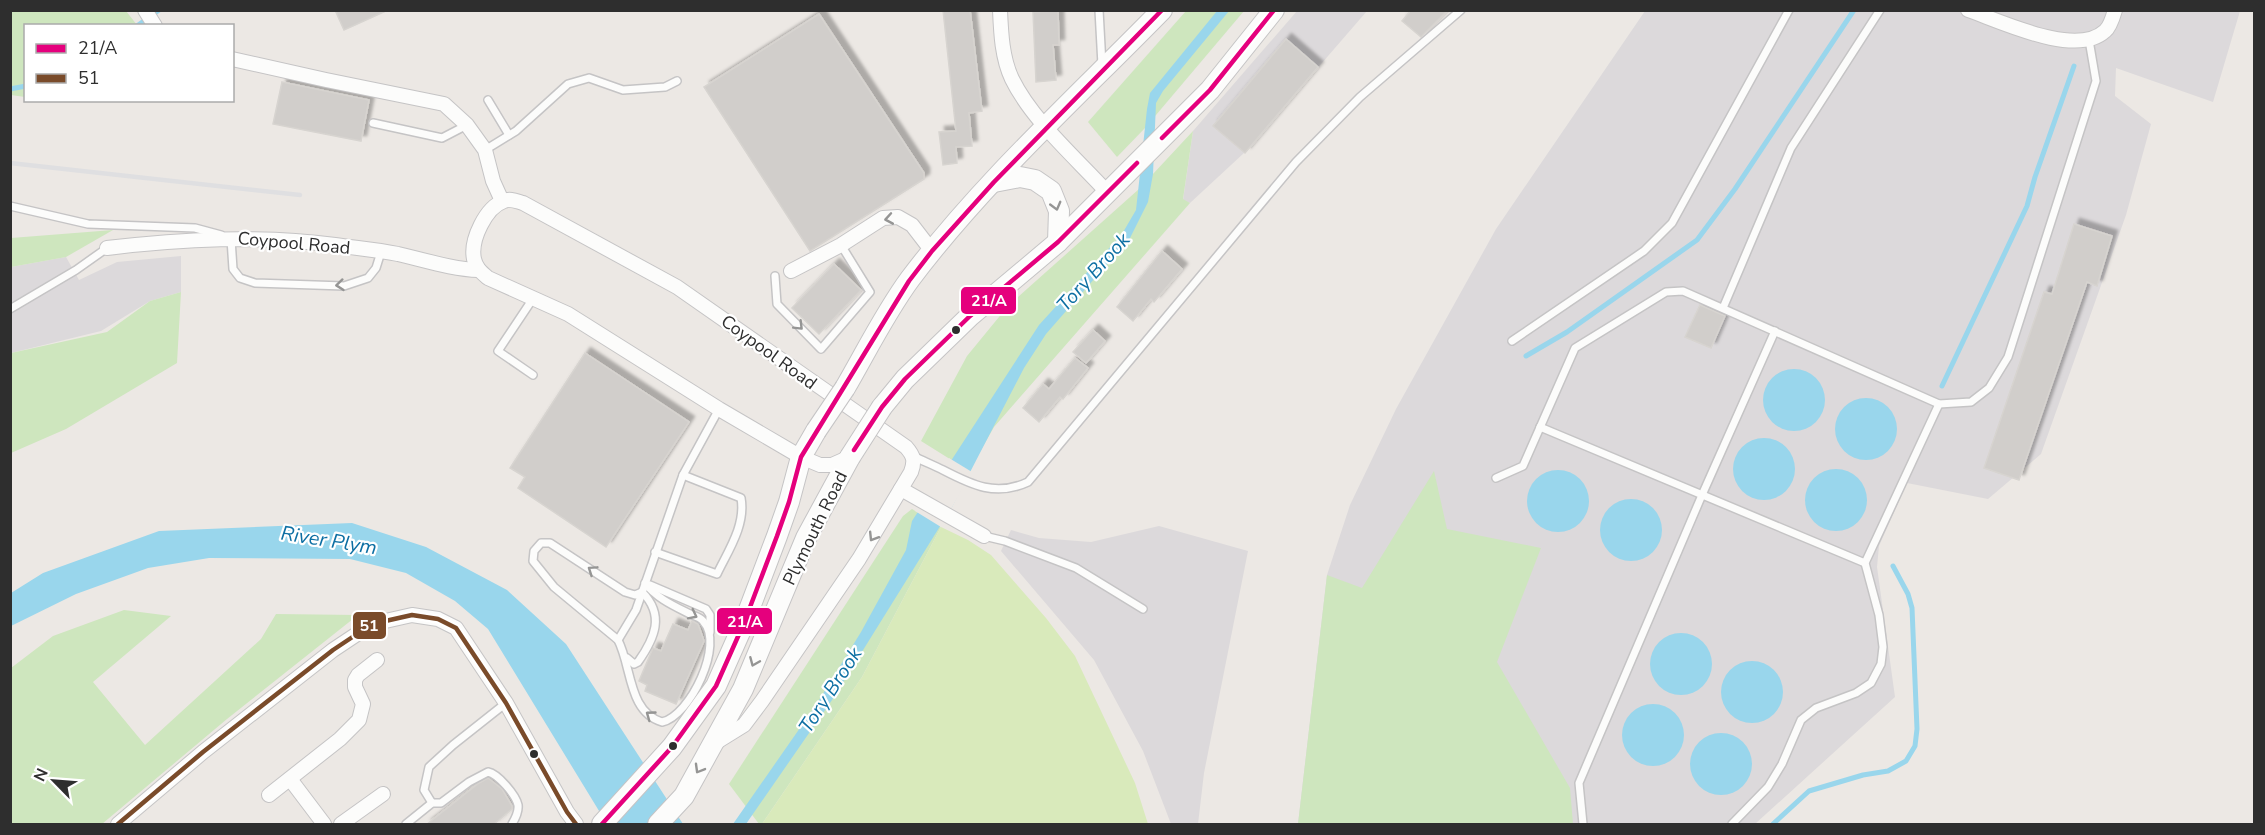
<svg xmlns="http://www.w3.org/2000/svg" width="2265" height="835" font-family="'Nunito Sans',sans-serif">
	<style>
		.industrial { fill: #dcd9db }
		.green { fill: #cee6be }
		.pitch { fill: #d9eabb }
		.water { fill: #99d6ec }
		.pier { fill: #ece8e4 }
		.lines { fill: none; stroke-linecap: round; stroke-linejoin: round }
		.stream { stroke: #99d6ec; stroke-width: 5 }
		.building { fill: #d1cecb; stroke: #d7d4d0; stroke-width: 1.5; filter: url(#shadow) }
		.lane-casing { stroke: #c5c4c5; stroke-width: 10 }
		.street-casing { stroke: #c5c4c5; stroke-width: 16 }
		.secondary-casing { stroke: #c5c4c5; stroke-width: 22 }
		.lane { stroke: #fcfcfb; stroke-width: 7 }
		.street { stroke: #fcfcfb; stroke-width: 14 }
		.secondary { stroke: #fcfcfb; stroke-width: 20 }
		.rail { stroke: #dfdfe1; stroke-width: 4.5 }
		.secondary-bridge-casing { stroke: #c5c4c5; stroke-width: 22; stroke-linecap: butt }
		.secondary-bridge { stroke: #fcfcfb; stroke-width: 20 }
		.bus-1-casing { stroke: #fff; stroke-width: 9 }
		.bus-2-casing { stroke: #fff; stroke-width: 9 }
		.bus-1 { stroke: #e5007d; stroke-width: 4.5 }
		.bus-2 { stroke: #7a4b2a; stroke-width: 4.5 }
		.oneway { stroke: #959594 }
		.bus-dot { fill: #2e2e2e; stroke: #fff; stroke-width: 2 }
		.labels { text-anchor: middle; stroke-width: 4.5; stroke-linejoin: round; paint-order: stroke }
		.street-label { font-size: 18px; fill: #2e2e2e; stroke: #fff }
		.water-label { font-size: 20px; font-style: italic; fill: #0d6fa3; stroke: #fff }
		.line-badge { stroke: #fff; stroke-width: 2 }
		.badge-label { font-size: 16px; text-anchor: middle; font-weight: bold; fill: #fff }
	</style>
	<defs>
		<filter id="shadow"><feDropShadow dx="5.5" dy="-5.5" stdDeviation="1.5" flood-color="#0004"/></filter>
	</defs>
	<rect width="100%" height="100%" fill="#ece8e4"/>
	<g class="industrial">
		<polygon points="1297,11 1367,11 1244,153 1190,203 1183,200 1193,131"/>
		<polygon points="1645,11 2240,11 2213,102 2116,68 2115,96 2151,124 2126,215 2041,454 1988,499 1907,483 1879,546 1877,567 1895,697 1755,824 1298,824 1327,575 1350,505 1396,409 1496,229"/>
		<polygon points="181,256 181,292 150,301 101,331 11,353 11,267 66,257 79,280 117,262"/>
		<polygon points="1159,526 1248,551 1204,773 1198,824 1171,824 1143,751 1094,660 1001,551 1011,530 1039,538 1091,542"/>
	</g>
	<g class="green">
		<polygon points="10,11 126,11 137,25 26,26 25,97 11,95"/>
		<polygon points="1186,11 1244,11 1145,128 1117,157 1088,122"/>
		<polygon points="1193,131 1183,199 1190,203 994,427 969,471 921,441 967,356 1008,306 1139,189"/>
		<polygon points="113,230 66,257 11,267 11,238"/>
		<polygon points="181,292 177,363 66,429 11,453 11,353 107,332 150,301"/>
		<polygon points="1434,471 1447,529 1541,548 1497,662 1570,788 1573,824 1298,824 1327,575 1362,588"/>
		<polygon points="912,509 941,527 862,677 762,824 759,824 729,784 903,516"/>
		<polygon points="124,610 171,616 93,682 145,745 261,639 276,614 358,615 227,719 102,824 11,824 11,668 53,636"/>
	</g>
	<polygon class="pitch" points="941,527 968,540 991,555 1046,618 1075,656 1135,783 1148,824 762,824 862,677"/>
	<g class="water">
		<polygon points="1217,11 1229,11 1163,91 1156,103 1153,174 1148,202 1130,238 1046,334 1024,368 952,507 832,700 746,824 733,824 816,705 861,632 906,550 912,521 1039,325 1122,234 1136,210 1147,109 1150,93"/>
		<circle cx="1794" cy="400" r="31"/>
		<circle cx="1866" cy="429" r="31"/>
		<circle cx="1764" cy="469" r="31"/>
		<circle cx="1836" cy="500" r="31"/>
		<circle cx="1558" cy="501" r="31"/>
		<circle cx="1631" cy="530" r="31"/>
		<polygon points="352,523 426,547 507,590 566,644 683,824 607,824 488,629 455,601 406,573 350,559 209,558 148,568 76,594 11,626 11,593 43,573 159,531"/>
		<circle cx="1681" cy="664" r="31"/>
		<circle cx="1752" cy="692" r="31"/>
		<circle cx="1653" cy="735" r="31"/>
		<circle cx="1721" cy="764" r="31"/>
	</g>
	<polygon class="pier" points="949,458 972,472 941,527 915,511"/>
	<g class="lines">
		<g class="stream">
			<polyline points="137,26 159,10"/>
			<polyline points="10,89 26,86"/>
			<polyline points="1526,356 1567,332 1697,240 1735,189 1854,10"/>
			<polyline points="1942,386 2027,206 2035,177 2074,66"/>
			<polyline points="1773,824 1809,791 1863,775 1888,771 1906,761 1915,746 1917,729 1912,608 1908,594 1893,566"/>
		</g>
	</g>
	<g class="building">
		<polygon points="335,10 388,10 344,30"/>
		<polygon points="943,10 970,10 982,111 969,113 972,146 956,147 957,163 943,165 939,132 956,131"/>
		<polygon points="1411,10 1448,10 1421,37 1402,21"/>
		<polygon points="1058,11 1059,45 1053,45 1056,80 1036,82 1033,12"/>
		<polygon points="819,14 924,173 924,179 810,251 704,87"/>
		<polygon points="1286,39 1318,67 1245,153 1213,126"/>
		<polygon points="282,82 369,100 361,141 273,124"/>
		<polygon points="2074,224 2112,236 2097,286 2087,282 2019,480 1984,468 2044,292 2052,294"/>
		<polygon points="1162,251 1182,269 1154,302 1151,299 1133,321 1117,307"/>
		<polygon points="834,264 861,290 819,334 792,308"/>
		<polygon points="1700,305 1725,316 1711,348 1685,337"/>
		<polygon points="1093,330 1105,341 1086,363 1073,352"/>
		<polygon points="585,353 689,422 606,547 518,488 525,477 510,468"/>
		<polygon points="1075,358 1088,368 1063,399 1060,397 1039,422 1023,408 1043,384 1049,389"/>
		<polygon points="692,621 698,624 704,641 676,704 645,691 647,685 639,681 653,648 661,651 673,624 688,630"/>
		<polygon points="488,778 502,789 512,806 512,809 493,825 426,825 479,783"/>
	</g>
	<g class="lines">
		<defs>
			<g id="lane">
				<polyline points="1099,10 1102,65"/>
				<polyline points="488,100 509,135"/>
				<polyline points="373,123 442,138 467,125"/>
				<polyline points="485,150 516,131 568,84 589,78 623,90 665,87 677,81"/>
				<polyline points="10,206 88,224 195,228 221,235"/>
				<polyline points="231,239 233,269 240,278 255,283 344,286 368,278 376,268 381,252"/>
				<polyline points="775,276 777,304 821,349 870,292 841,245"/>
				<polyline points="1723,308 1791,148 1880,10"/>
				<polyline points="10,309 76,270 107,248"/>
				<polyline points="1512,341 1644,251 1672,223 1789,10"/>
				<polyline points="533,375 498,351 534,297"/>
				<polyline points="1540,427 1865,563"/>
				<path d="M913 456C923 461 933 465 943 470 972 485 996 497 1028 482L1296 162 1360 97 1461 10"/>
				<polyline points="1496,478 1523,466 1575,348 1666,292 1683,291 1939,404 1971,402 1989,388 2008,357 2096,81 2089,40"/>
				<polyline points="984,536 1005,541 1076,568 1143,609"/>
				<path d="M655 552 717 574C728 551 746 525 741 498L683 475"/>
				<polyline points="650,585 706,609 710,615 710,632"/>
				<path d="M642 592 635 595 625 592 550 543H541L534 551 533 561 554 587 618 640C632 667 628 712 662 722 690 716 725 644 703 621 700 617 695 616 690 614 674 606 656 598 645 583"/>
				<polyline points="618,640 636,610 683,475 719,409"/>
				<path d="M627 658 634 664 638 662C655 638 665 615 642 592"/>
				<polyline points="432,803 424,790 429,767 453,745 506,703"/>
				<path d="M406 824 432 803H441L469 782 488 772C498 774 516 795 518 805 519 812 515 819 512 824"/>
				<polyline points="1583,824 1579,783 1702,495 1775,331"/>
				<polyline points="1732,824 1768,787 1782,764 1801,720 1816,708 1856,693 1871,683 1881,664 1883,647 1879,615 1865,563 1939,404"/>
			</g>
			<g id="street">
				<polyline points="145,10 155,26"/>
				<path d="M1000 10C1001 33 1002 58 1012 79 1032 120 1076 158 1107 192"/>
				<path d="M1968 10C2000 21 2076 58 2105 31 2110 27 2113 17 2115 10"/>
				<polyline points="232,59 326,80 444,104 467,125 485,150 493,181 502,201"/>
				<path d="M107 248C183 239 258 235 335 245 356 248 377 250 398 254 425 260 451 269 479 270"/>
				<polyline points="791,271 841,245 883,218 898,217 912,225 932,251"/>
				<polyline points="901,489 984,536"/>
				<path d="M715 743 744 725 762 701 859 559 911 472C915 461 914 456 906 447L677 287 523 203C516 201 510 198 504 201 486 207 470 240 474 259 476 268 481 272 488 278L568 314 719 409 801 457 820 465H832L850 457"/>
				<polyline points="290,779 324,824"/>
				<polyline points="269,795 340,739 359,720 363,704 355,687 355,680 358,675 377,660"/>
				<polyline points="118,824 203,752 333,650 372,624 412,615 438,619 456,628 506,703 567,812 576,824"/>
				<polyline points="341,824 383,794"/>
			</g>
			<g id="secondary">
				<polyline points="994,182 1020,177 1035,180 1051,191 1059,211 1058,242"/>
				<path d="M845 388C866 352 885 313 910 279 983 182 1077 97 1162 10"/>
				<polyline points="882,407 905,379 970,316 1058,242 1210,90 1274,10"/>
				<polyline points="602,824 672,747 716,686 744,623 777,536 789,502 801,457 816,431"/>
				<polyline points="658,824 684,796 743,689 806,538 850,457"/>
			</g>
		</defs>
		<use href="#lane" class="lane-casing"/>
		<use href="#street" class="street-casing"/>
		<use href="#secondary" class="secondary-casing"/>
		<use href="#lane" class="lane"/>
		<use href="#street" class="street"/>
		<use href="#secondary" class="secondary"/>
		<polyline class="rail" points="10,163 300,195"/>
		<defs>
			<g id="secondary-bridge">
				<polyline points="816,431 845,388"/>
				<polyline points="850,457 882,407"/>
			</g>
		</defs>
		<use href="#secondary-bridge" class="secondary-bridge-casing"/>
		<use href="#secondary-bridge" class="secondary-bridge"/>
		<defs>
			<g id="bus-1">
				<polyline points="1162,138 1210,90 1274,10"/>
				<polyline points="854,450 882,407 905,379 970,316 1058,242 1137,163"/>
				<polyline points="602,824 672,747 716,686 744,623 777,536 789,502 801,457 909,281 932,251 994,182 1162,10"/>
			</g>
			<polyline id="bus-2" points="118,824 203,752 333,650 372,624 412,615 438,619 456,628 506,703 567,812 576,824"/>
		</defs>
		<use href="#bus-1" class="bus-1-casing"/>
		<use href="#bus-2" class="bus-2-casing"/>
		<use href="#bus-1" class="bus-1"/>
		<use href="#bus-2" class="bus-2"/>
	</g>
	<defs><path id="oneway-chevron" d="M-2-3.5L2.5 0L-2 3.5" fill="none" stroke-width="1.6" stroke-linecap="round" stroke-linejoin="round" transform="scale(1.5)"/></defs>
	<g class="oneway">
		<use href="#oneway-chevron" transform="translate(1056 206) rotate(75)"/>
		<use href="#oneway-chevron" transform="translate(889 219) rotate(170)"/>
		<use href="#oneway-chevron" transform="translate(340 285) rotate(174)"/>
		<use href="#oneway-chevron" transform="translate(799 326) rotate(45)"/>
		<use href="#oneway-chevron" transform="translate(873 537) rotate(122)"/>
		<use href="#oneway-chevron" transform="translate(592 570) rotate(-146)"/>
		<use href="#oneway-chevron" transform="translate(693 615) rotate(27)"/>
		<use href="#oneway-chevron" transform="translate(754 662) rotate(113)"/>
		<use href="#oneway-chevron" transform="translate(650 715) rotate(-144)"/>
		<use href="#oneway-chevron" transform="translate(699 769) rotate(120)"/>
	</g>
	<g class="bus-dot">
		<circle cx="956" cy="330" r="5"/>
		<circle cx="673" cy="746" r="5"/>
		<circle cx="534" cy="754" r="5"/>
	</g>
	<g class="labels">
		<g class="street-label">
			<text transform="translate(294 243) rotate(5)" y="6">Coypool Road</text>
			<text transform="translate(769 352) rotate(36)" y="6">Coypool Road</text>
			<text transform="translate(815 528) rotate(-64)" y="6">Plymouth Road</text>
		</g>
		<g class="water-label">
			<text transform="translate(1093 272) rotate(-48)" y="7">Tory Brook</text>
			<text transform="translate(329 540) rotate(9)" y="7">River Plym</text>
			<text transform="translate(830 690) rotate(-57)" y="7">Tory Brook</text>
		</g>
	</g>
	<g class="line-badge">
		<rect x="960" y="286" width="57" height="29" rx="6" fill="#e5007d"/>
		<rect x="716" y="607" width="57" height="28" rx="6" fill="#e5007d"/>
		<rect x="352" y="611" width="35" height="29" rx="6" fill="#7a4b2a"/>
	</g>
	<g class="badge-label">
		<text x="989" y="306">21/A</text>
		<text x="745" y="627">21/A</text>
		<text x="369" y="631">51</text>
	</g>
	<rect width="2265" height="835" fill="none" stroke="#2e2e2e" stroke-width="24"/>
	<rect x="24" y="24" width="210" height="78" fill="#ffffff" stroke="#ababab" stroke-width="1.5"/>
	<rect x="36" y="44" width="30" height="9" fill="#e5007d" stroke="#ababab" stroke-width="1.5"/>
	<text x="78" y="54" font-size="18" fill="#2e2e2e">21/A</text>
	<rect x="36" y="74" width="30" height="9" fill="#7a4b2a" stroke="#ababab" stroke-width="1.5"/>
	<text x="78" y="84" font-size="18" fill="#2e2e2e">51</text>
	<g transform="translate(54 781) rotate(295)" stroke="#ffffff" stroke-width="4.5" paint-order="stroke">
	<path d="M0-4.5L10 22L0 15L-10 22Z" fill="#2e2e2e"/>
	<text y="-9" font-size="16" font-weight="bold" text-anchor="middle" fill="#2e2e2e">N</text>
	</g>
</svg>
